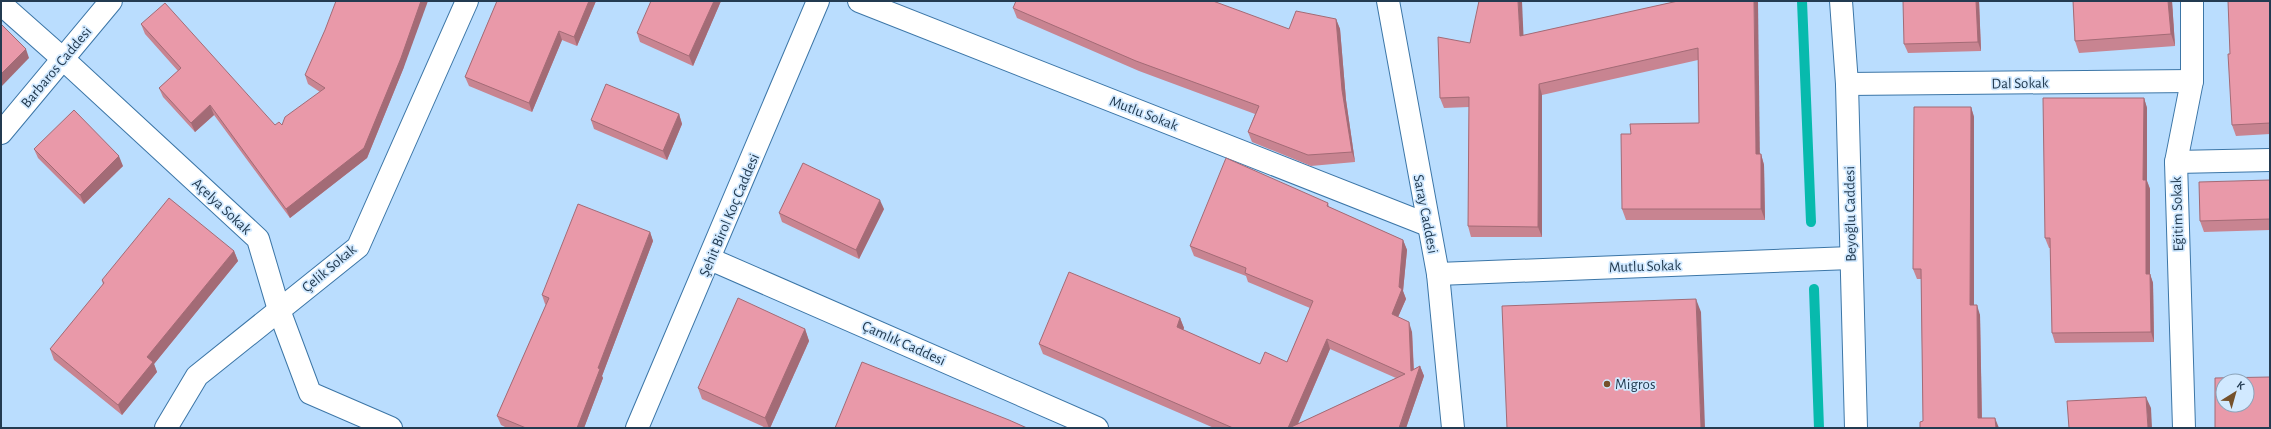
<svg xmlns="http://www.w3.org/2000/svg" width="2271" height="429" font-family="'Alegreya Sans',sans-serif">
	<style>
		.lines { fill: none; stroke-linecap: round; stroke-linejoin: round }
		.stream { stroke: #07baad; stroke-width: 10 }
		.street-casing { stroke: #3c76a7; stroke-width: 24 }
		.secondary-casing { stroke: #3c76a7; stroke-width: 24 }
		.street { stroke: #fff; stroke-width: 22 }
		.secondary { stroke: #fff; stroke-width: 22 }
		.wall { fill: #c88491; fill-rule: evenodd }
		.shaded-wall { fill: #a36b76 }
		.building { fill: #e999a9; stroke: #a36b76; fill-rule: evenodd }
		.poi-dot { fill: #75512b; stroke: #d1e9ff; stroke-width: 1.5 }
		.labels { text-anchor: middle; stroke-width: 3.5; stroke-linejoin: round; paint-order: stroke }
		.street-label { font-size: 15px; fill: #233b51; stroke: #d1e9ff }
		.poi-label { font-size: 15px; fill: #233b51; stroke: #d1e9ff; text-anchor: start }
	</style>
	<rect width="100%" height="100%" fill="#baddfe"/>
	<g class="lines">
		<g class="stream">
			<polyline points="1802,1 1811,222"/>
			<polyline points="1814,289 1819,428"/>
		</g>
		<defs>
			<g id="street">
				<polyline points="859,1 1428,225"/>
				<polyline points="1388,1 1438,274 1453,428"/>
				<polyline points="1,4 62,58 258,239 279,310 310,393 391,428"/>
				<polyline points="1847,84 2192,81"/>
				<polyline points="1,133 111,1"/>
				<polyline points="2176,162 2270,160"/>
				<polyline points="710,259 1097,428"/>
				<polyline points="1438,274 1851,258"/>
				<polyline points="166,428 197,376 358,247 467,1"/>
				<polyline points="2184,428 2176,162 2192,81 2192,1"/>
			</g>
			<g id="secondary">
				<polyline points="1841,1 1847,84 1856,428"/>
				<polyline points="637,428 818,1"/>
			</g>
		</defs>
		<use href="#street" class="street-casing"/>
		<use href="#secondary" class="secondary-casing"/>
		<use href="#street" class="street"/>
		<use href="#secondary" class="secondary"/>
	</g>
	<g class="wall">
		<polygon points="497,1 596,1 577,46 562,40 532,112 469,86 465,77"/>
		<polygon points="721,1 693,66 640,42 637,33"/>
		<polygon points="1678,1 1760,154 1761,154 1764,165 1765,220 1626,220 1622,209 1631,134 1699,123 1698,60 1542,95 1542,237 1471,237 1468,226 1469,107 1444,108 1440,98 1470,43 1523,36"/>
		<polygon points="1979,1 1981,51 1908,53 1904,44"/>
		<polygon points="2073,1 2172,1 2175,46 2079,53 2075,41"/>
		<polygon points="2270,1 2270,134 2236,136 2232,125 2230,54"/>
		<polygon points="1013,8 1289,29 1336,19 1340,29 1346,100 1355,162 1311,166 1252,142 1248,132 1255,114 1139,71 1017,18"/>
		<polygon points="141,24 275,125 282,125 320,92 308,84 305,75 404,67 367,158 290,218 214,115 195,132 163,97 159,88 178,71 145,34"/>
		<polygon points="2144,98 2147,108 2147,181 2150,189 2150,274 2153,283 2154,342 2055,343 2052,333 2050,248 2049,248 2045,238"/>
		<polygon points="1971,107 1974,117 1974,305 1980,315 1982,418 1923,421 1921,279 1917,279 1913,269"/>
		<polygon points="679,114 682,124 667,160 594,129 591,120"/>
		<polygon points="34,149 123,166 84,204 38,158"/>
		<polygon points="2270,180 2270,230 2204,232 2200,221"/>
		<path d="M1328 203 1329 207 1403 240 1407 250 1403 291 1406 299 1398 317 1412 332 1414 369 1420 366 1424 376 1406 428H1214L1043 354 1039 344 1180 318 1184 328 1183 330 1260 364 1287 362 1310 308 1248 282 1246 276 1194 256 1190 246ZM1330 349 1396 378 1298 424Z"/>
		<polygon points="884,209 859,259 782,222 779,213"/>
		<polygon points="650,232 653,241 602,376 603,378 584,428 507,428 501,425 497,416 546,305 545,304 542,295"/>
		<polygon points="234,251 238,261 154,364 157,372 122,415 54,360 50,349 103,285 102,280"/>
		<polygon points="805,329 809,341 770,428 766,428 702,399 698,388"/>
	</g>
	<g class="shaded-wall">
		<polygon points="421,1 428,1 404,67 367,158 290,218 286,209"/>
		<polygon points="589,1 596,1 577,46 574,37"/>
		<polygon points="714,1 721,1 693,66 689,56"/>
		<polygon points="1518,1 1522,1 1524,47 1520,36"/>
		<polygon points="1754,1 1758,1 1760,165 1756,154"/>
		<polygon points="1976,1 1979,1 1981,51 1978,42"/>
		<polygon points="2168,1 2172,1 2175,46 2171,34"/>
		<polygon points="1336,19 1340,29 1346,100 1355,162 1352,152 1342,90"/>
		<polygon points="559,31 562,40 532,112 529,103"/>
		<polygon points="26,49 29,58 1,87 1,74"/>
		<polygon points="1539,84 1542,95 1542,237 1538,227"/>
		<polygon points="2144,98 2147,108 2147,181 2150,189 2150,283 2146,274 2143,180"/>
		<polygon points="210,105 214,115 195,132 191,123"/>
		<polygon points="1971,107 1974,117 1974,315 1970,305"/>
		<polygon points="679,114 682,124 667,160 663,151"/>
		<polygon points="1761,154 1764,165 1765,220 1761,209"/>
		<polygon points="119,156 123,166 84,204 80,195"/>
		<polygon points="880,200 884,209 859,259 856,250"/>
		<polygon points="650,232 653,241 602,376 603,378 584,428 577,428 598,368"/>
		<polygon points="1403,240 1407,250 1403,291 1406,299 1395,324 1392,314 1399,287"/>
		<polygon points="234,251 238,261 154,364 157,372 122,415 118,405 147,357"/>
		<polygon points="2150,274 2153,283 2154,342 2151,332"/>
		<polygon points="1696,299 1701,312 1705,428 1701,428"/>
		<polygon points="1977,305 1980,315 1982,428 1978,418"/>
		<polygon points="1180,318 1184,328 1180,337 1177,327"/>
		<polygon points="1409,322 1412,332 1414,381 1411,371"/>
		<polygon points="805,329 809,341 770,428 769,428 765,418"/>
		<polygon points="1327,339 1330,349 1296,428 1288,428"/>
		<polygon points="1420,366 1424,376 1406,428 1399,428"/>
		<polygon points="2146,397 2151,408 2152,428 2148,428"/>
		<polygon points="1995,418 1999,428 1996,428"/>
	</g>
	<g class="building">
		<polygon points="336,1 421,1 401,58 364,148 286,209 210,105 191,123 159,88 181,68 141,24 165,3 275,125 279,122 282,125 285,117 325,88 305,75 325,30"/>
		<polygon points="497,1 589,1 574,37 559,31 529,103 465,77"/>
		<polygon points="651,1 714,1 689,56 637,33"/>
		<polygon points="1016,1 1213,1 1289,29 1296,11 1336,19 1342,90 1352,152 1308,155 1248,132 1259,106 1136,61 1013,8"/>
		<polygon points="1479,1 1518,1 1520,36 1678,1 1754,1 1756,154 1761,154 1761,209 1622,209 1621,134 1631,134 1630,124 1699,123 1698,48 1539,84 1538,227 1468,226 1469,97 1440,98 1438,37 1470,43"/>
		<polygon points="1903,1 1976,1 1978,42 1904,44"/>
		<polygon points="2073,1 2168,1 2171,34 2075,41"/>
		<polygon points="2228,1 2270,1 2270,123 2232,125 2228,54 2230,54"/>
		<polygon points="1,24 26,49 1,74"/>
		<polygon points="606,84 679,114 663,151 591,120"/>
		<polygon points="2043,98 2144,98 2143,180 2146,180 2146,274 2150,274 2151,332 2052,333 2050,238 2045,238"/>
		<polygon points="1914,107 1971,107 1970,305 1977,305 1978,418 1995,418 1996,428 1920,428 1920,422 1923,421 1921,269 1913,269"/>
		<polygon points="74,110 119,156 80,195 34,149"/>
		<polygon points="1226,158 1328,203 1327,206 1403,240 1399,287 1402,289 1392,314 1409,322 1411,371 1420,366 1399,428 1289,428 1405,374 1327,339 1288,428 1233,428 1039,344 1069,272 1180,318 1177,327 1260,364 1265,352 1287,362 1313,301 1245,273 1246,268 1190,246"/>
		<polygon points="803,163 880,200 856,250 779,213"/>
		<polygon points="2270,180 2270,219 2200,221 2199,182"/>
		<polygon points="169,198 234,251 147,357 153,362 118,405 50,349 104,283 102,280"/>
		<polygon points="578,204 650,232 598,368 600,369 577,428 526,428 497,416 549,298 542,295"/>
		<polygon points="738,298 805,329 765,418 698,388"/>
		<polygon points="1696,299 1701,428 1507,428 1502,306"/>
		<polygon points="862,362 1009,420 1027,428 835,428"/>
		<path d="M2270 377V428H2215V378ZM2223 381H2247V405H2223Z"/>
		<polygon points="2146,397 2148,428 2069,428 2067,401"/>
	</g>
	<circle class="poi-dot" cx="1607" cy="384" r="4"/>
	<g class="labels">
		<g class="street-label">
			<text transform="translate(56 67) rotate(-50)" y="5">Barbaros Caddesi</text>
			<text transform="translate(2020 83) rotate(-1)" y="5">Dal Sokak</text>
			<text transform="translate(1144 113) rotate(21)" y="5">Mutlu Sokak</text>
			<text transform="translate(222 206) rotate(43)" y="5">Açelya Sokak</text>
			<text transform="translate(1426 214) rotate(79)" y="5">Saray Caddesi</text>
			<text transform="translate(1850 214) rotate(-91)" y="5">Beyoğlu Caddesi</text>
			<text transform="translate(2177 214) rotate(-92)" y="5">Eğitim Sokak</text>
			<text transform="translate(729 215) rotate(-67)" y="5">Şehit Birol Koç Caddesi</text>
			<text transform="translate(1645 266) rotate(-2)" y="5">Mutlu Sokak</text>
			<text transform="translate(329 268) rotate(-40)" y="5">Çelik Sokak</text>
			<text transform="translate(904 343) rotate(24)" y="5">Çamlık Caddesi</text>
		</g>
		<g class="poi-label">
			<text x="1615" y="389">Migros</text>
		</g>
	</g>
	<rect width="2271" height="429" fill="none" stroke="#233b51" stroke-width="4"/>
	<g transform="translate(2235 393) rotate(37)"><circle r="19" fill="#d1e9ff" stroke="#8ba3b9"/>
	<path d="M0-3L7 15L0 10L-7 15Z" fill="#75512b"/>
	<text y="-6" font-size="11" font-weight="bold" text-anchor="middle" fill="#233b51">K</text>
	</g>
</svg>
